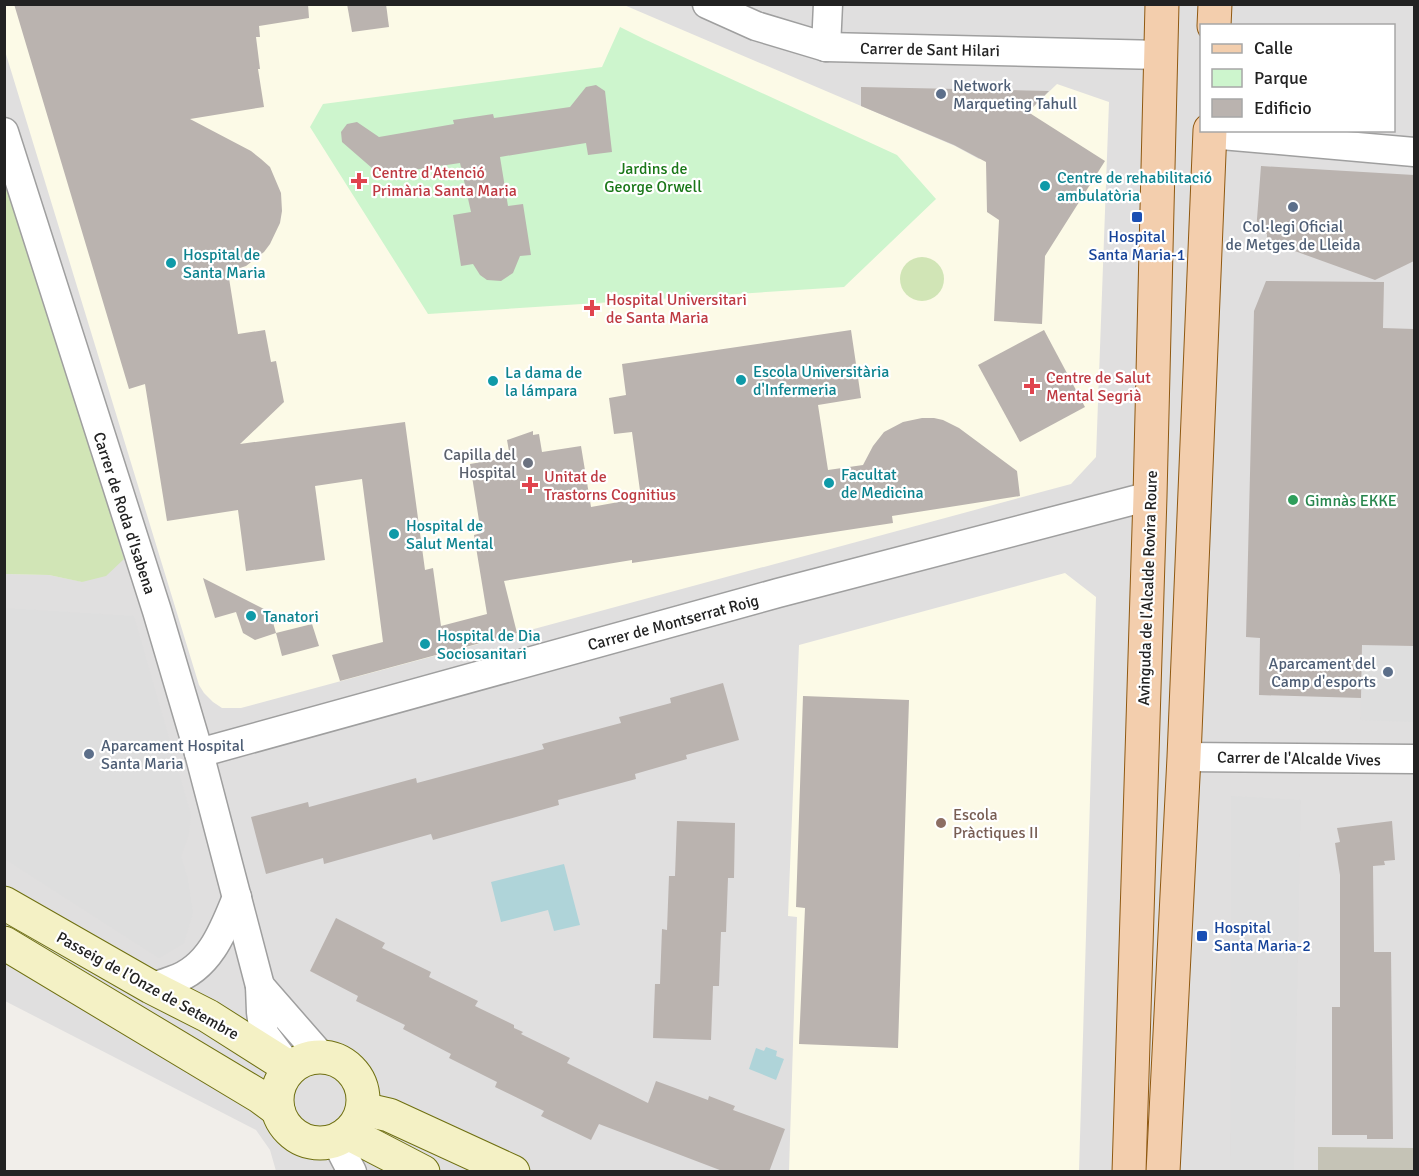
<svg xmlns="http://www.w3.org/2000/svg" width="1419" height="1176" font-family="Signika,sans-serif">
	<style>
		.residential { fill: #e0dfdf; fill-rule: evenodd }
		.education { fill: #fcfae7 }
		.construction { fill: #c5c3b6 }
		.grass { fill: #d1e5b6 }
		.park { fill: #cdf5cd }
		.parking { fill: #dedede }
		.water { fill: #afd4d9 }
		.building { fill: #bab3af }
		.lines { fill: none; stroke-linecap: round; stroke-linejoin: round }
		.street-casing { stroke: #9f9f9f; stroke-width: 31 }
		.secondary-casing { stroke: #6f7011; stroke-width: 35 }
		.primary-casing { stroke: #8f5911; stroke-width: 35 }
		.street { stroke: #fff; stroke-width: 28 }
		.secondary { stroke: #f4f1c5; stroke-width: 33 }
		.primary { stroke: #f3cead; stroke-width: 33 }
		.service-dot { fill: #5c6f8a; stroke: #fff; stroke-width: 2 }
		.health-dot { fill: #e0444e; stroke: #fff; stroke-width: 2 }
		.culture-dot { fill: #0f9aa8; stroke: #fff; stroke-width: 2 }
		.transit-dot { fill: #1a4fb4; stroke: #fff; stroke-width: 2 }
		.worship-dot { fill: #6b7280; stroke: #fff; stroke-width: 2 }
		.leisure-dot { fill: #2e9e5b; stroke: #fff; stroke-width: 2 }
		.education-dot { fill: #8d6e63; stroke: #fff; stroke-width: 2 }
		.labels { text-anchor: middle; stroke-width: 4.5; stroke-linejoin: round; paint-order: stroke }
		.street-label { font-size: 16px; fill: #222; stroke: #fff }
		.service-label { font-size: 16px; fill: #4e5e75; stroke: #fff; text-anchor: start }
		.park-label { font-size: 16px; fill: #1a7718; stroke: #fff }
		.health-label { font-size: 16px; fill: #be3a42; stroke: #fff; text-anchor: start }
		.culture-label { font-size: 16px; fill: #0d838f; stroke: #fff; text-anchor: start }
		.transit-label { font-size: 16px; fill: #164399; stroke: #fff }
		.worship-label { font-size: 16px; fill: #5b616d; stroke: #fff; text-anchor: end }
		.leisure-label { font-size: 16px; fill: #27864d; stroke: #fff; text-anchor: start }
		.education-label { font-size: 16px; fill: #785e54; stroke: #fff; text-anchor: start }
	</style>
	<rect width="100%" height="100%" fill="#f1eeea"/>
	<path class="residential" d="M5 5H1414V1171H276L270 1150 256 1130 5 1001 4 574 49 575 83 582 5 166ZM1202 26H1394V130H1202Z"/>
	<g class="education">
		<polygon points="4,5 624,5 955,146 979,159 985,154 1057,84 1109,102 1096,457 1071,484 241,708 222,708 213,702 204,693 199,685 5,51"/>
		<polygon points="1065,573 1096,597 1079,1171 789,1171 797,917 788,916 799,645"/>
	</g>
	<polygon class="construction" points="1318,1147 1414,1148 1414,1171 1318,1171"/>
	<g class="grass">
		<polygon points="4,166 124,559 106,576 82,582 49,575 5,574"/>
		<circle cx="922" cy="279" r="22"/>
	</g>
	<polygon class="park" points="620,27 644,39 897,155 936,199 844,287 428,314 310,127 323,104 602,67"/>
	<g class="parking">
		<polygon points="4,608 134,616 191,815 189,834 181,856 188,880 193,913 184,943 159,958 5,859"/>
		<polygon points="1362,645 1414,646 1414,722 1360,720"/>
		<polygon points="1231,796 1301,800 1294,1171 1230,1171"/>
	</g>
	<g class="water">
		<polygon points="564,864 580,925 554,931 548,910 501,922 491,882"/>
		<polygon points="766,1047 777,1051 776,1056 784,1059 776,1080 749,1069 756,1048 764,1051"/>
	</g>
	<g class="building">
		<polygon points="14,4 308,4 309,18 259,26 260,37 256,37 260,69 258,69 264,107 190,119 251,151 261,159 270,167 281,193 282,211 280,223 270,244 264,252 246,266 228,272 238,334 265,330 271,362 276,361 284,402 240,444 405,422 425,570 433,568 441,626 487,614 474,535 481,533 470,464 510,457 507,440 533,431 533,435 539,434 542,452 581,446 591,507 641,498 632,432 614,434 609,398 626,395 622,364 851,330 861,398 818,405 828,470 863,465 873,446 884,432 903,422 922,418 934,418 943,420 959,428 1017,471 1020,496 892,516 893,523 632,563 632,560 504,581 517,633 340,681 332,655 383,642 362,479 315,486 325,560 246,571 238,510 167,521 145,384 129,389"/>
		<polygon points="347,4 386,4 389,27 352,32"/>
		<polygon points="596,85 605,91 612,152 588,155 586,143 500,157 508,206 523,204 531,255 520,256 513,273 501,281 487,280 480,275 473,264 461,266 453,215 471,212 460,163 380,175 342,142 341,132 347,124 357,122 379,137 454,124 453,120 493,114 494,118 570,107 586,87"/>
		<polygon points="861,87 1049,91 1028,112 1105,161 1045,256 1042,324 994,321 999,220 987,212 986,162 954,145 861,106"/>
		<polygon points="1261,166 1414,175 1414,261 1375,280 1267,241 1267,234 1256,232"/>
		<polygon points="1266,281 1384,282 1383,328 1414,329 1414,646 1362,645 1361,698 1259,695 1260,638 1246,637 1254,311"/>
		<polygon points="1044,330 1085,407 1020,442 978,365"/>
		<polygon points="203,578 270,612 276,633 255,640 243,633 236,612 215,618"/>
		<polygon points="312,624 319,646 282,656 276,633"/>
		<polygon points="723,683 739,740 686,755 687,759 635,774 636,779 558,800 559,805 433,840 431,834 324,864 323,858 266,874 251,817 308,802 309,807 416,778 417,783 544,749 542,744 621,723 619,717 671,703 670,698"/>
		<polygon points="803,696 909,700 898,1048 799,1044 805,908 796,907"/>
		<polygon points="677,821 735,823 734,878 728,878 726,932 721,932 719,986 713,986 711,1040 653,1038 655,984 660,984 662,929 667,930 669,876 675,876"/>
		<polygon points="1392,821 1395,860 1384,861 1385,865 1373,866 1374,952 1391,952 1393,1139 1367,1139 1367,1135 1332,1135 1332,1007 1340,1007 1340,875 1335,843 1340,842 1337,828"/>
		<polygon points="336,918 385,943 382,948 431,972 429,977 478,1001 475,1006 514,1025 514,1028 523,1032 521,1034 570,1058 567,1063 648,1103 656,1081 708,1100 709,1096 735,1106 733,1110 785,1129 769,1172 725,1172 599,1124 591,1140 541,1116 544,1111 495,1087 497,1082 449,1058 451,1054 403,1029 405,1025 356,1001 358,996 310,971"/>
	</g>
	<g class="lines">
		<defs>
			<g id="street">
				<polyline points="707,4 756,26 826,47 1160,55"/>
				<polyline points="826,47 828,4"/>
				<polyline points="4,132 157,611 199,753 260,986 261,1012 264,1034 285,1062"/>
				<polyline points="1210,134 1414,152"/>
				<polyline points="199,753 778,593 1150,496"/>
				<polyline points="1184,757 1414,759"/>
				<polyline points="260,986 322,1057"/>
				<path d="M151 987C158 985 166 983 173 980 210 968 224 929 237 897"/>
				<polyline points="336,1141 352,1172"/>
			</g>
			<g id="secondary">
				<polyline points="4,903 151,987 208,1016 290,1068"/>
				<polyline points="4,943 259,1096 278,1110"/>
				<circle cx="320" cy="1100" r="43"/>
				<polyline points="363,1109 389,1115 513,1172"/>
				<polyline points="348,1133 423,1172"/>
			</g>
			<g id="primary">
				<polyline points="1214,26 1215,4"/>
				<polyline points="1129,1172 1150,496 1162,4"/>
				<polyline points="1163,1172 1184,757 1210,130"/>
			</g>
		</defs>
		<use href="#street" class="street-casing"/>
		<use href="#secondary" class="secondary-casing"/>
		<use href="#primary" class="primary-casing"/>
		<use href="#street" class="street"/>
		<use href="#secondary" class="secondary"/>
		<use href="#primary" class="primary"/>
	</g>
	<g class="service-dot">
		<circle cx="941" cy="94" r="6"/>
		<circle cx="1293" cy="207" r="6"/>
		<circle cx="1388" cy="672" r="6"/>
		<circle cx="89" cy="754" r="6"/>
	</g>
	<g class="health-dot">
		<path d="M356 172h6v6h6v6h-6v6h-6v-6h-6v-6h6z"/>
		<path d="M589 299h6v6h6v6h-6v6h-6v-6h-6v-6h6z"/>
		<path d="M1029 377h6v6h6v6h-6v6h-6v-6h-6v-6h6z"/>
		<path d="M527 476h6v6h6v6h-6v6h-6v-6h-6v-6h6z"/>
	</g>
	<g class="culture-dot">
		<circle cx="1045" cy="186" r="6"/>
		<circle cx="171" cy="263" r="6"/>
		<circle cx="741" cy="380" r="6"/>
		<circle cx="493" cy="381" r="6"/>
		<circle cx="829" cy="483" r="6"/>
		<circle cx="394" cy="534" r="6"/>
		<circle cx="251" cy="616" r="6"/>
		<circle cx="425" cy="644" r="6"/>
	</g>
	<g class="transit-dot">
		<rect x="1131" y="211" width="12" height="12" rx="3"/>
		<rect x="1196" y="930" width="12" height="12" rx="3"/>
	</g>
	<circle class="worship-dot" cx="528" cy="463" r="6"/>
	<circle class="leisure-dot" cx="1293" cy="500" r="6"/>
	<circle class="education-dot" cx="941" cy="823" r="6"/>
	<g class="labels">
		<g class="street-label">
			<text transform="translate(930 49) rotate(1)" y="6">Carrer de Sant Hilari</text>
			<text transform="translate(125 513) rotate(72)" y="6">Carrer de Roda d'Isabena</text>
			<text transform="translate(1147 588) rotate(-88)" y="6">Avinguda de l'Alcalde Rovira Roure</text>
			<text transform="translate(673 622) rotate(-15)" y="6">Carrer de Montserrat Roig</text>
			<text transform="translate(1299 758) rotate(1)" y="6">Carrer de l'Alcalde Vives</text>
			<text transform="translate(148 985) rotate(29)" y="6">Passeig de l'Onze de Setembre</text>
		</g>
		<g class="service-label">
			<text x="953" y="91">Network<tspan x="953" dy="18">Marqueting Tahull</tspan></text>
			<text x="1293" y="232" text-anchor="middle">Col·legi Oficial<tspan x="1293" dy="18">de Metges de Lleida</tspan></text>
			<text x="1376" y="669" text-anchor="end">Aparcament del<tspan x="1376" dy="18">Camp d'esports</tspan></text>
			<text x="101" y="751">Aparcament Hospital<tspan x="101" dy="18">Santa Maria</tspan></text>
		</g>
		<g class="park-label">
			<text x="653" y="174">Jardins de<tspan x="653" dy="18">George Orwell</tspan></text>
		</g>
		<g class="health-label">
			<text x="372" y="178">Centre d'Atenció<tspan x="372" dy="18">Primària Santa Maria</tspan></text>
			<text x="606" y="305">Hospital Universitari<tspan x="606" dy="18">de Santa Maria</tspan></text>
			<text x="1046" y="383">Centre de Salut<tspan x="1046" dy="18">Mental Segrià</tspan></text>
			<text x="544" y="482">Unitat de<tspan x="544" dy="18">Trastorns Cognitius</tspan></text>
		</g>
		<g class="culture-label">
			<text x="1057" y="183">Centre de rehabilitació<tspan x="1057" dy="18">ambulatòria</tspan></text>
			<text x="183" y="260">Hospital de<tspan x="183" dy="18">Santa Maria</tspan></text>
			<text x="753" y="377">Escola Universitària<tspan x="753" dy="18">d'Infermeria</tspan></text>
			<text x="505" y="378">La dama de<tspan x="505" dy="18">la lámpara</tspan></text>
			<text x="841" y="480">Facultat<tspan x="841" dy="18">de Medicina</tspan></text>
			<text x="406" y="531">Hospital de<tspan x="406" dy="18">Salut Mental</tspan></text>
			<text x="263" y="622">Tanatori</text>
			<text x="437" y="641">Hospital de Dia<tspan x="437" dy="18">Sociosanitari</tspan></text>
		</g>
		<g class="transit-label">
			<text x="1137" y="242">Hospital<tspan x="1137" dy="18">Santa Maria-1</tspan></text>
			<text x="1214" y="933" text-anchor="start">Hospital<tspan x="1214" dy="18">Santa Maria-2</tspan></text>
		</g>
		<g class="worship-label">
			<text x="516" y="460">Capilla del<tspan x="516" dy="18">Hospital</tspan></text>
		</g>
		<g class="leisure-label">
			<text x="1305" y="506">Gimnàs EKKE</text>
		</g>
		<g class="education-label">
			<text x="953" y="820">Escola<tspan x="953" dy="18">Pràctiques II</tspan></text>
		</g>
	</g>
	<rect width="1419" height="1176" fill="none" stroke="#222222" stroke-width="12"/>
	<rect x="1200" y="24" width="195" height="108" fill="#ffffff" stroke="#a7a7a7" stroke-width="1.5"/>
	<rect x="1212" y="44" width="30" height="9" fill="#f3cead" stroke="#a7a7a7" stroke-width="1.5"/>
	<text x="1254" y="54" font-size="18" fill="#222222">Calle</text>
	<rect x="1212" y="69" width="30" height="18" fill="#cdf5cd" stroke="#a7a7a7" stroke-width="1.5"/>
	<text x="1254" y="84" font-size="18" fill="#222222">Parque</text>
	<rect x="1212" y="99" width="30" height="18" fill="#bab3af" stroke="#a7a7a7" stroke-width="1.5"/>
	<text x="1254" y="114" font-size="18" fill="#222222">Edificio</text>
</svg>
